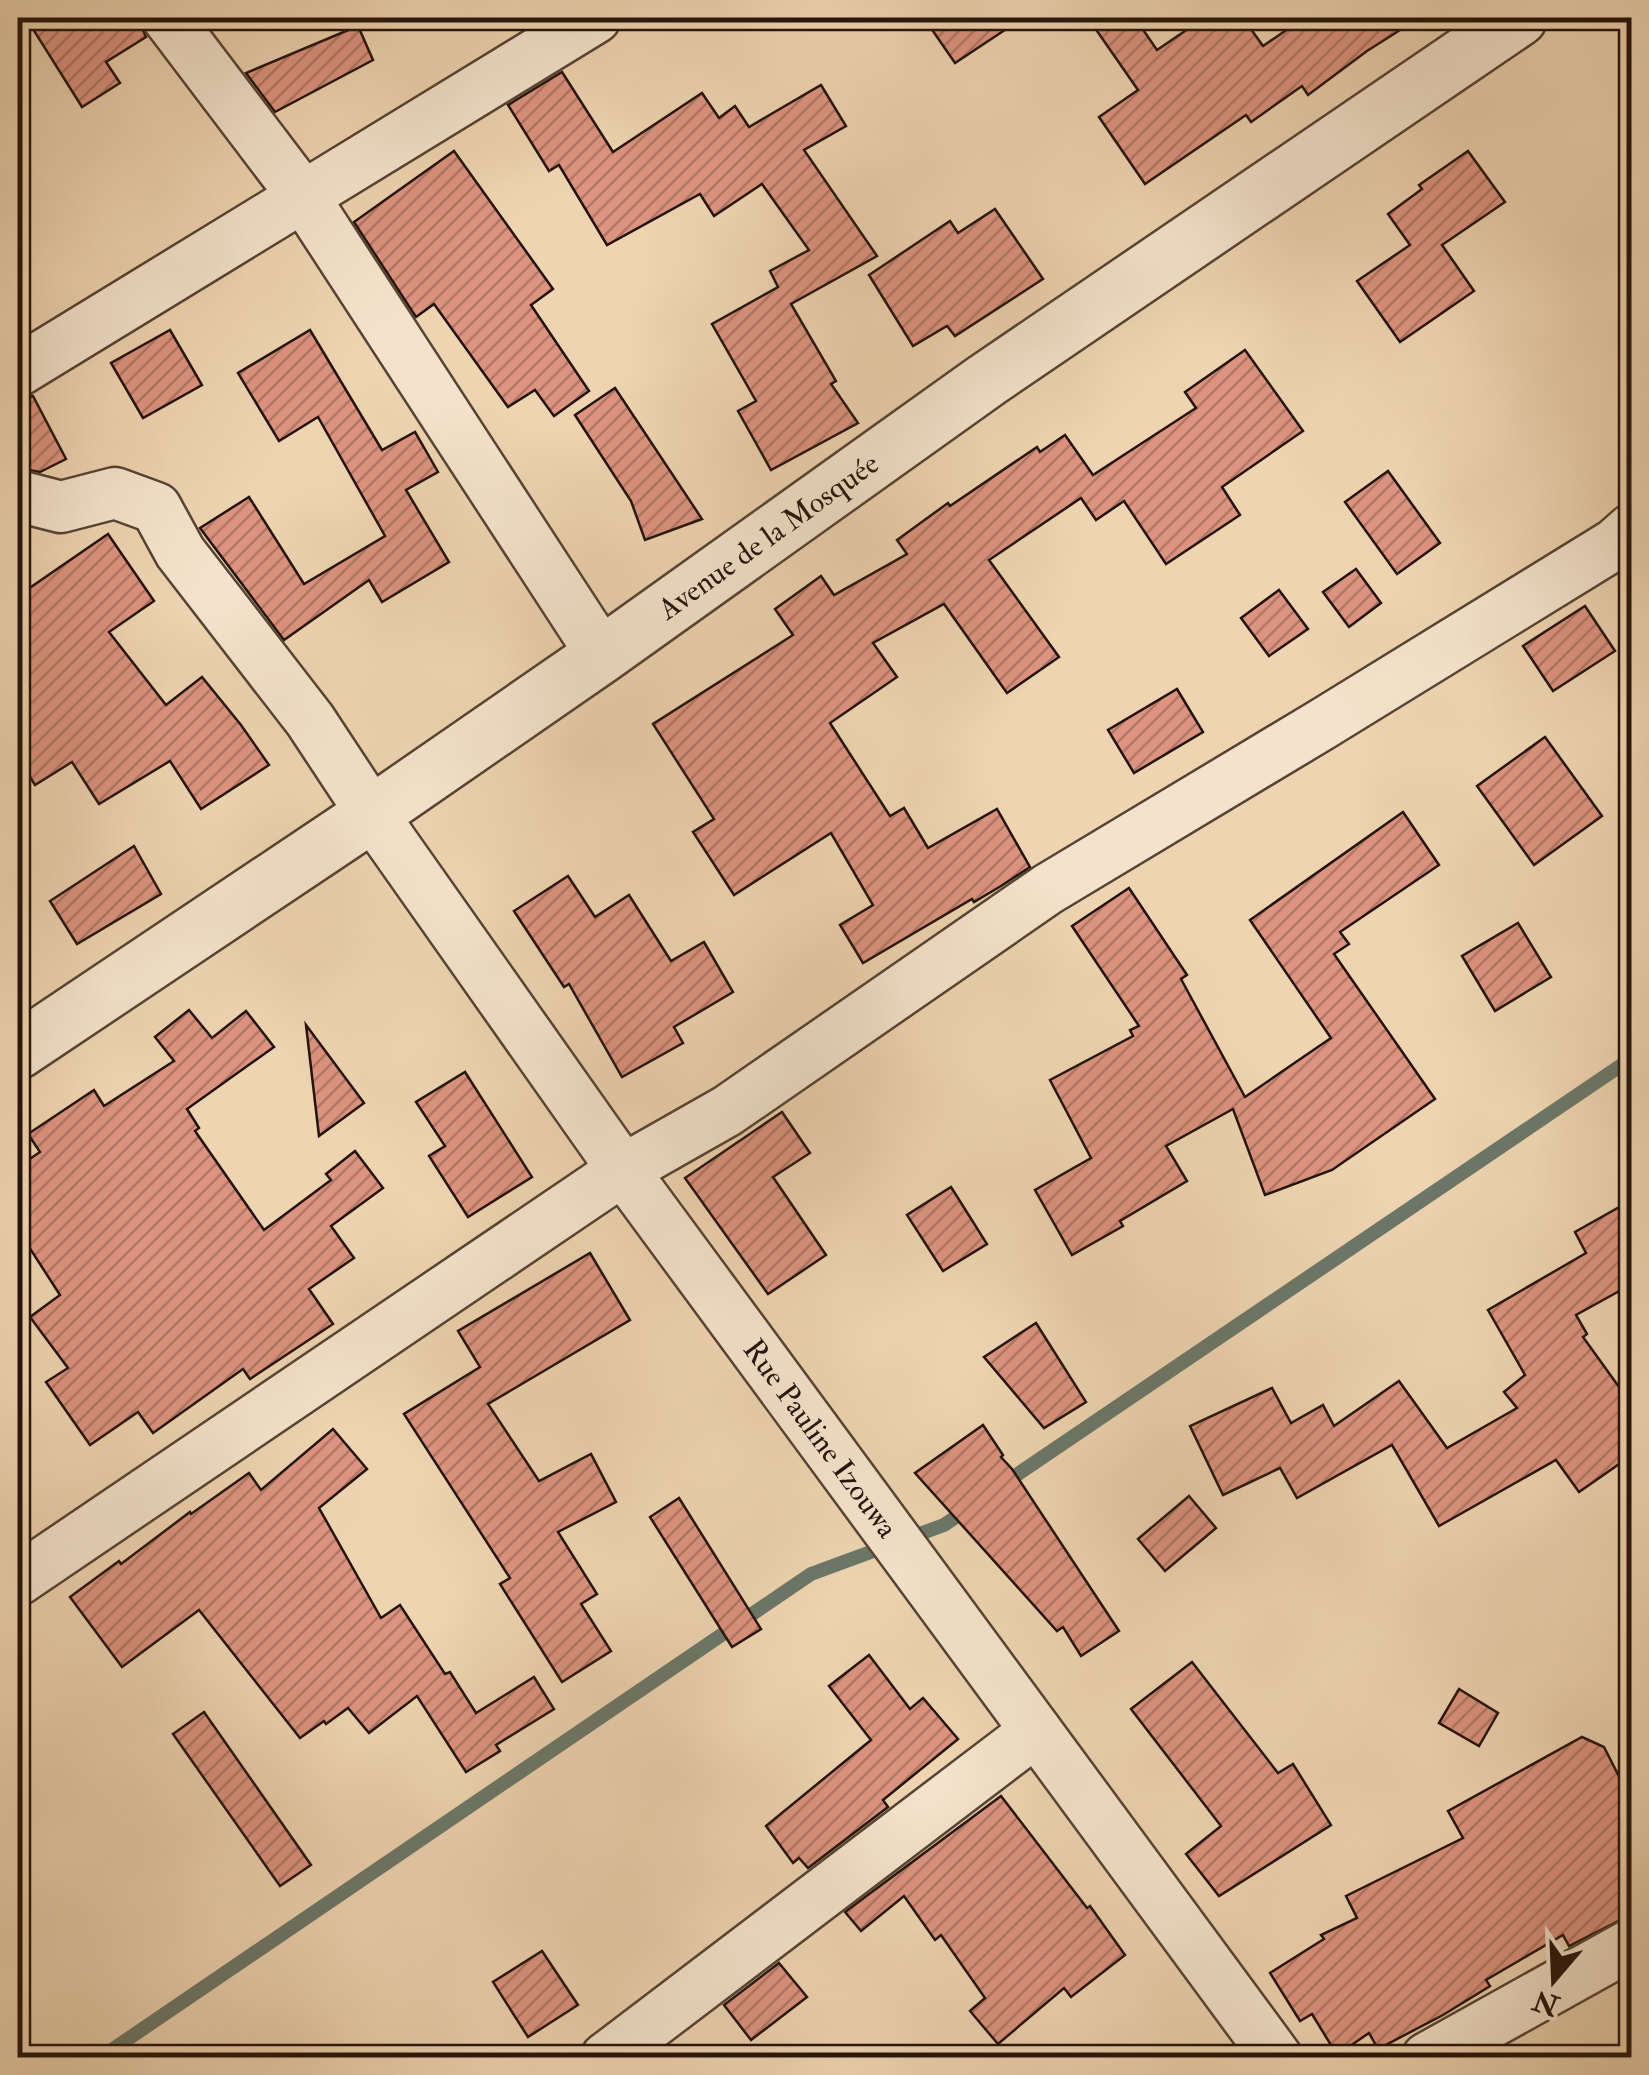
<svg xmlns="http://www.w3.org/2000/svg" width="1649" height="2075" font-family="'IM FELL Double Pica',serif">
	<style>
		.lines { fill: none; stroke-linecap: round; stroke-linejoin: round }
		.stream { stroke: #6b7769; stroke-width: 14 }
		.building { fill: url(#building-hatch); stroke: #24130b; stroke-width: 2.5 }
		.minor-casing { stroke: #564334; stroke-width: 55 }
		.tertiary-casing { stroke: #564334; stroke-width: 60 }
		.minor { stroke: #f4e3cc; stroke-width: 50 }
		.tertiary { stroke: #f4e3cc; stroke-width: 55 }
		.labels { text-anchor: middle; stroke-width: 8; stroke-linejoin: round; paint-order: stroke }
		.street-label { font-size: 30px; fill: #24130b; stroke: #f4e3cc }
	</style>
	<defs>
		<pattern id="building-hatch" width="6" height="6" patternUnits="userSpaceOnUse" patternTransform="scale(2.5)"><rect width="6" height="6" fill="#dc937f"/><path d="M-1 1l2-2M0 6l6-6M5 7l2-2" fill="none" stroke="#b27766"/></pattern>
	</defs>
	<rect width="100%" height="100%" fill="#eed4b1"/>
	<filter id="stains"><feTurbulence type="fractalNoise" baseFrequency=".002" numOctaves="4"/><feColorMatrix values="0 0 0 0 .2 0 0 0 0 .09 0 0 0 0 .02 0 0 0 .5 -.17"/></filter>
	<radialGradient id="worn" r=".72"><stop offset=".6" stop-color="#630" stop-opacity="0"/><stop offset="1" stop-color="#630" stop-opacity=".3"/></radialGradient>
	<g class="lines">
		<g class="stream">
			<polyline points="1003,1484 1632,1058"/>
			<polyline points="100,2058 811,1574 944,1525 969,1508"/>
		</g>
	</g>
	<g class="building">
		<polygon points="26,18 140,18 140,23 146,37 106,62 120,83 82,107"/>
		<polygon points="924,18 1023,18 955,63"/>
		<polygon points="1088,18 1135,18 1157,50 1204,18 1243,18 1263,46 1304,18 1419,18 1367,51 1308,95 1302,86 1251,122 1246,115 1145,184 1099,117 1138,90"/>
		<polygon points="358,26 373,60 275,112 246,73"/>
		<polygon points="562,72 613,152 702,93 719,118 735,106 749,127 821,85 846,126 804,150 877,256 791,304 836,381 831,384 858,423 771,470 738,411 756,401 712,324 778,287 770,271 809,250 762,184 714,216 700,194 607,245 559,165 549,171 508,105"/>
		<polygon points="454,151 553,289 531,305 589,391 554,416 535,390 508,407 434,304 416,317 354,222"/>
		<polygon points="1468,151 1505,202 1442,245 1474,291 1400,342 1357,281 1410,245 1388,214 1422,189 1419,185"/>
		<polygon points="995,209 1043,279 955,336 947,326 913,346 869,275 950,221 958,233"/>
		<polygon points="170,330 202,385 143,418 111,363"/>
		<polygon points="310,330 382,450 415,432 438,472 406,490 449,562 382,602 369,580 284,640 200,528 249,497 304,584 385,536 318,417 279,441 238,373"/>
		<polygon points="1245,350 1303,431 1222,487 1240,515 1166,564 1124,501 1096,520 1081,498 989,560 1059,657 1007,693 944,604 873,643 897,677 830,723 890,816 904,808 928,848 997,809 1030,867 1001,886 974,902 972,899 863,963 840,925 873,905 831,833 734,895 693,832 714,819 653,724 793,635 775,609 821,576 834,595 907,554 897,540 948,503 950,506 1037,447 1040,452 1065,435 1093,475 1196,408 1185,392"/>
		<polygon points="615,388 702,519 645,540 631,501 575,415"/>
		<polygon points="33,396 66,459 40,472 18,468 18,400"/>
		<polygon points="1388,471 1440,543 1397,574 1345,502"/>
		<polygon points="108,534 154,601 109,632 166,705 202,677 241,725 269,765 201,809 170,761 99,804 72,762 35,785 18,757 18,596"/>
		<polygon points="1356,569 1381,603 1349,627 1323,592"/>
		<polygon points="1279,590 1308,629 1269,656 1241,618"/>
		<polygon points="1585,606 1615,651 1553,691 1523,646"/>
		<polygon points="1177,689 1203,732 1134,773 1108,730"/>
		<polygon points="1545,737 1602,816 1534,865 1477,786"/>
		<polygon points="1403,812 1439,865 1340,932 1349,944 1334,954 1435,1099 1332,1170 1265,1195 1233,1109 1166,1146 1187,1181 1120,1221 1123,1226 1072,1255 1035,1190 1091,1158 1050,1080 1133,1036 1130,1030 1139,1026 1072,926 1129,888 1187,975 1181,979 1245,1097 1331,1038 1250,920"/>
		<polygon points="134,846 161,894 77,944 50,901"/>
		<polygon points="568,876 595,917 629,895 671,961 704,942 733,992 674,1027 683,1043 622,1077 569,984 564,987 514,911"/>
		<polygon points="1518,923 1551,977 1495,1011 1462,956"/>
		<polygon points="189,1010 212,1038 246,1011 274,1047 187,1109 199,1128 195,1131 264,1230 331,1180 326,1174 355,1151 383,1188 331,1226 354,1258 309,1289 333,1324 250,1379 243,1369 153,1433 138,1412 90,1445 46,1382 68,1368 30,1317 60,1295 18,1230 18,1167 40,1152 28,1134 94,1090 104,1106 174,1061 155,1037"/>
		<polygon points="306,1025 364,1103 319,1136"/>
		<polygon points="465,1072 532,1177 468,1217 429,1156 445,1146 416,1102"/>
		<polygon points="782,1112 810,1153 773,1177 826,1255 768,1294 685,1178"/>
		<polygon points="951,1187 987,1244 943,1271 907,1215"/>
		<polygon points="1632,1200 1632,1284 1576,1315 1587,1334 1583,1337 1632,1405 1632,1455 1579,1492 1556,1460 1439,1526 1392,1445 1297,1498 1280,1468 1223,1495 1190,1426 1272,1388 1291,1423 1323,1405 1334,1426 1399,1381 1447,1448 1517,1408 1504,1392 1525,1375 1488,1310 1586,1253 1575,1232"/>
		<polygon points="590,1253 630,1320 488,1404 539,1481 591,1454 616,1502 558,1532 597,1594 581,1604 611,1651 562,1682 500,1584 510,1578 404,1414 480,1367 458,1331"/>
		<polygon points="1036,1323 1086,1402 1044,1428 984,1357"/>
		<polygon points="983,1425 1003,1455 1001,1457 1012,1469 1119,1631 1081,1656 1063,1627 1057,1631 915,1473"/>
		<polygon points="333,1429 367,1469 319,1508 381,1618 400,1605 445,1674 450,1672 476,1713 534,1677 554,1709 496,1745 500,1751 466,1772 417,1696 369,1733 348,1708 326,1724 324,1721 300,1738 199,1610 122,1667 70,1597 119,1561 121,1564 190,1512 191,1514 249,1473 261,1490"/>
		<polygon points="1189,1496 1216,1528 1165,1571 1138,1539"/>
		<polygon points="679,1498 761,1629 732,1647 650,1517"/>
		<polygon points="869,1655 910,1709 923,1698 958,1739 883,1800 888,1807 808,1868 799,1858 793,1863 766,1826 871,1740 829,1686"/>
		<polygon points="1192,1662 1278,1773 1293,1764 1331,1825 1219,1896 1186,1854 1221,1826 1131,1709"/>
		<polygon points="1459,1689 1498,1713 1479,1746 1439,1723"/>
		<polygon points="204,1712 311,1865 280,1886 173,1734"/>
		<polygon points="1582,1737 1604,1747 1631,1800 1632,1914 1569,1946 1563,1935 1486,1980 1490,1986 1443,2015 1378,2049 1369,2033 1337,2055 1312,2014 1300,2021 1270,1973 1324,1939 1321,1935 1357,1918 1346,1896 1463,1838 1448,1811"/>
		<polygon points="1001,1796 1087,1908 1090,1906 1125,1955 1071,1997 1064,1988 998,2044 970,2011 985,1998 941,1935 935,1940 904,1896 861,1931 845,1912"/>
		<polygon points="542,1951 578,2005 528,2037 493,1982"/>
		<polygon points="779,1963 807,1997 751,2040 724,2005"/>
	</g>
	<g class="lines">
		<defs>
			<g id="minor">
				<polyline points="168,18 303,196 602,655"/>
				<polyline points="18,371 595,18"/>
				<path id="s1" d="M18 496 61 507 115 493 156 508 180 552 310 720 372 814 623 1170 1277 2058"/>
				<polyline points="18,1580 623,1170 727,1111 1048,889 1321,725 1615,544 1632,529"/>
				<polyline points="606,2058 1036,1731"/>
				<polyline points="1427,2058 1632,1944"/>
			</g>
			<g id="tertiary">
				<path id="s2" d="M18 1051 372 814 602 655 987 380 1519 18"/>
			</g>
		</defs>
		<use href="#minor" class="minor-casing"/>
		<use href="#tertiary" class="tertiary-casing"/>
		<use href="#minor" class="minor"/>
		<use href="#tertiary" class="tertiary"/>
	</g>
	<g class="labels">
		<g class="street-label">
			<text dy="10" stroke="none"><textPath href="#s2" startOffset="910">Avenue de la Mosquée</textPath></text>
			<text dy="10" stroke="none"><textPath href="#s1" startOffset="1288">Rue Pauline Izouwa</textPath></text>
		</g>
	</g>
	<rect width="1649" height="2075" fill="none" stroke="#eed4b1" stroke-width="60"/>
	<rect x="20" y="20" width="1609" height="2035" fill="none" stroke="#24130b" stroke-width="5"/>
	<rect x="30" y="30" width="1589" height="2015" fill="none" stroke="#24130b" stroke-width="2.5"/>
	<g transform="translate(1554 1980) rotate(199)" stroke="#f4e3cc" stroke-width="8" paint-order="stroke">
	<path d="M0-8L18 38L0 25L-18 38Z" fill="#24130b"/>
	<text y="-15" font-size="28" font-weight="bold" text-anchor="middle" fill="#24130b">N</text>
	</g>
	<rect width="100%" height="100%" filter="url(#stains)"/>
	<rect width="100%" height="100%" fill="url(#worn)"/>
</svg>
